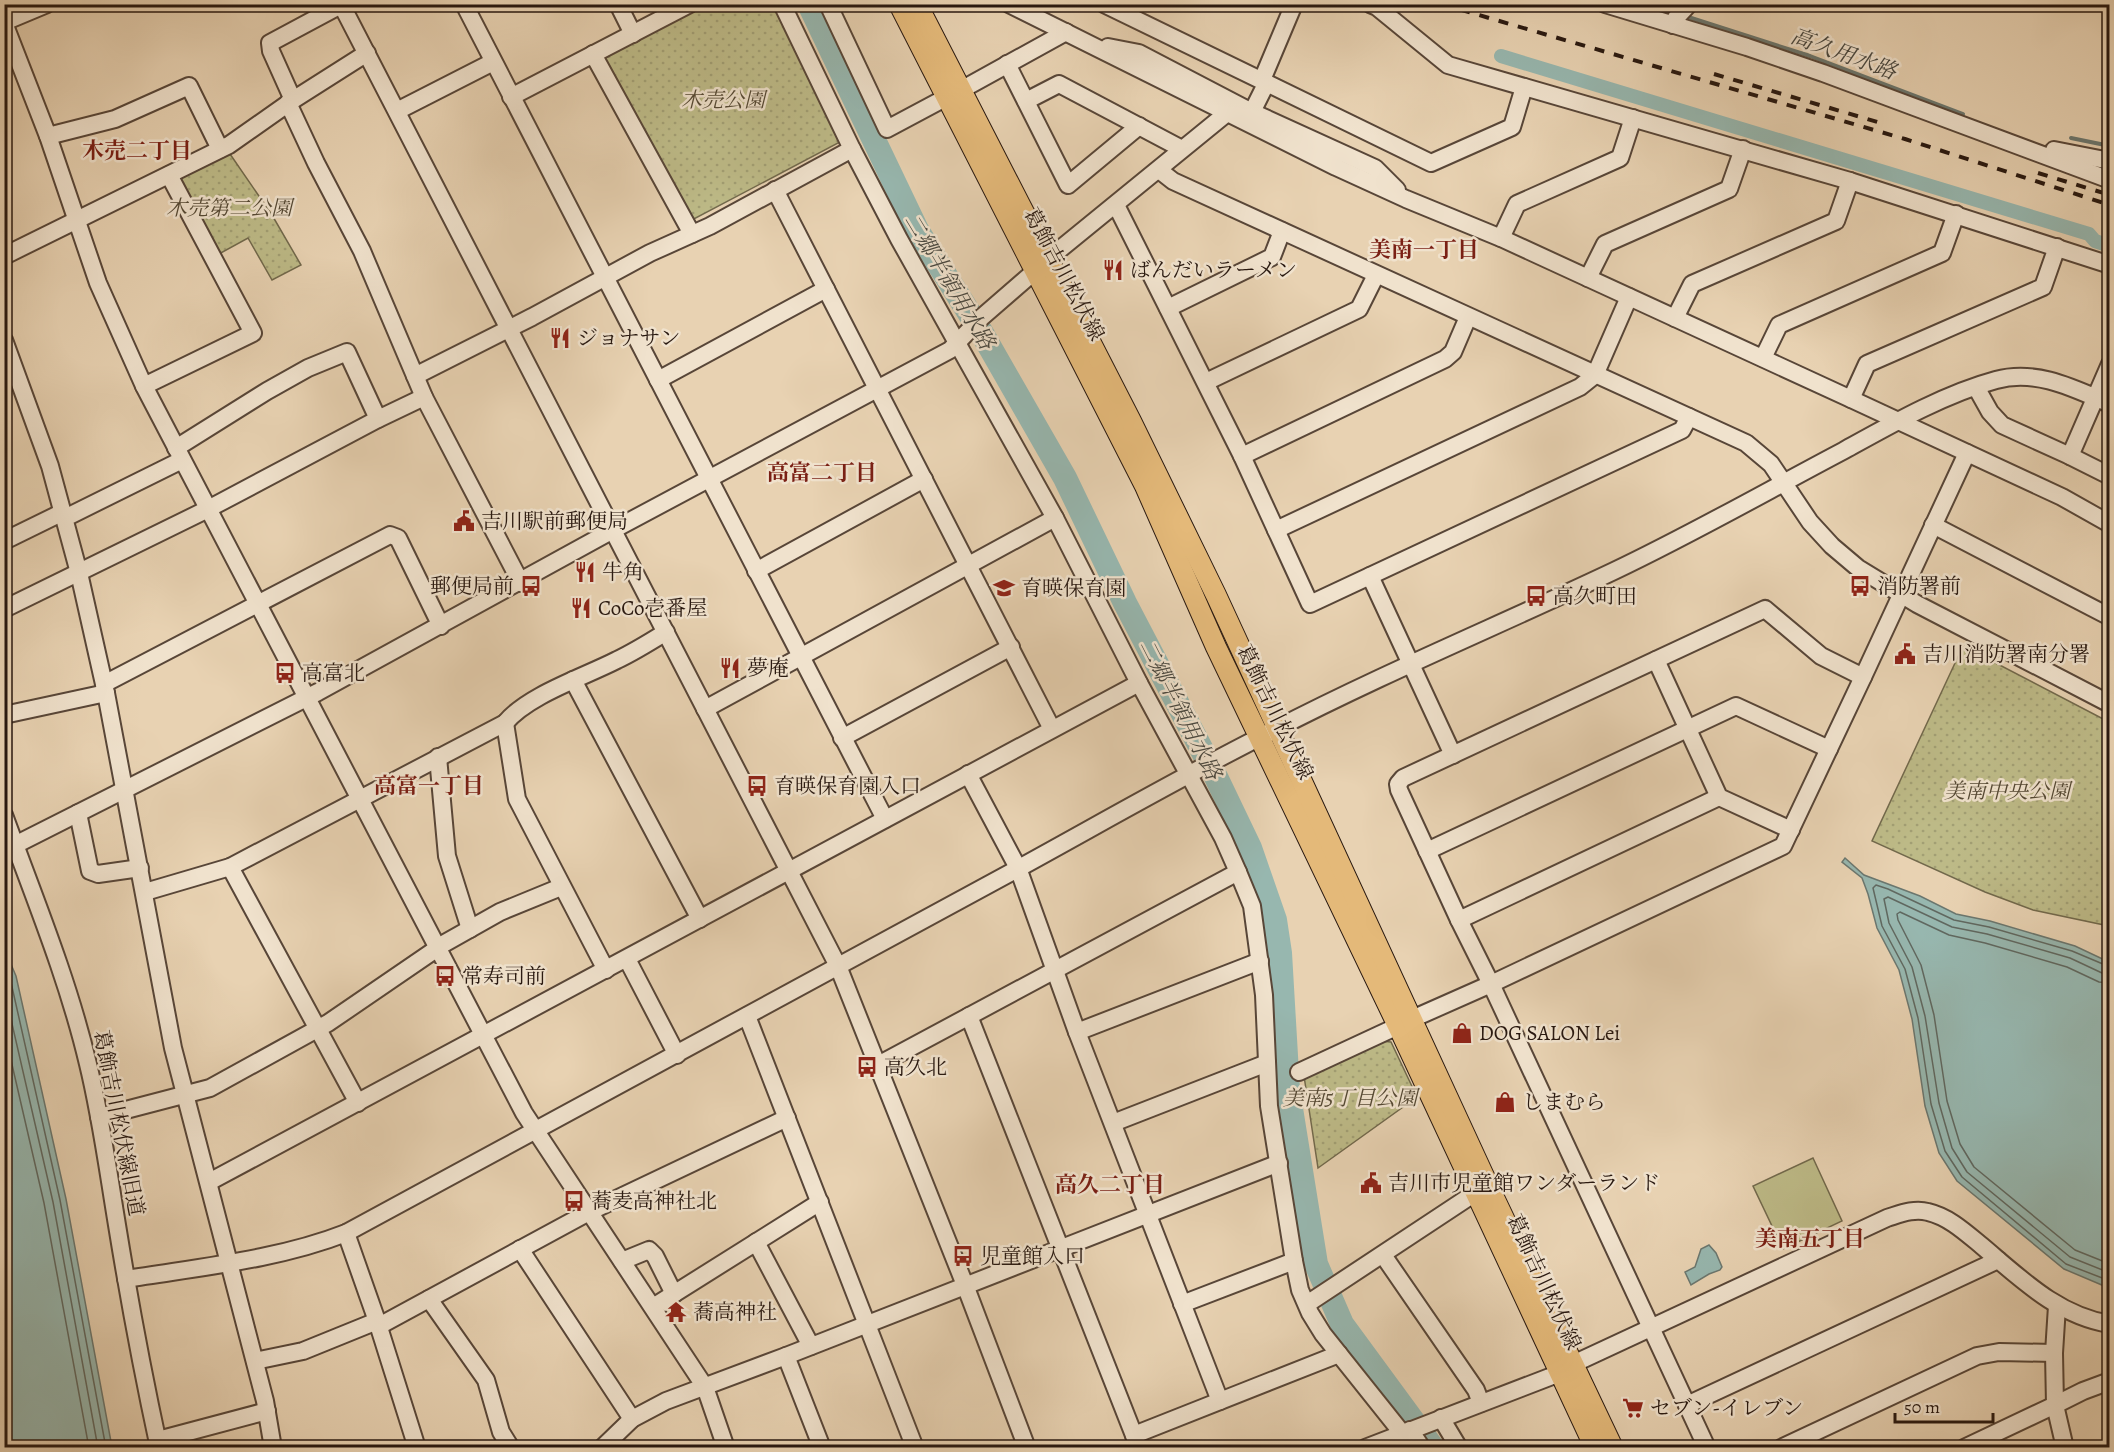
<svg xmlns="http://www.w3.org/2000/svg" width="2114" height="1452" font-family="Alegreya,'Noto Serif JP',serif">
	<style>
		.green { fill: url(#green-dots); stroke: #72694c; stroke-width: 1.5 }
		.pitch { fill: #bdba87; stroke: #72694c; stroke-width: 1.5 }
		.water { fill: #97b7af; stroke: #6b776f; stroke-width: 1.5 }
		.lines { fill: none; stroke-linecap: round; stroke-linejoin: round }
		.shore { stroke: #606860; stroke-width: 1.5 }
		.stream { stroke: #6b776f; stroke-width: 4 }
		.canal { stroke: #97b7af; stroke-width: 14 }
		.river { stroke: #97b7af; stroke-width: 24 }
		.minor-casing { stroke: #584638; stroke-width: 20 }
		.major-casing { stroke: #281810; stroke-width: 22 }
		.minor { stroke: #f0e2cd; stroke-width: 16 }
		.major { stroke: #e4b979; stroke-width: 20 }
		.rail { stroke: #281810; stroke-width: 4; stroke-dasharray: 10 10; stroke-linecap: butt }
		.labels { text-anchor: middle; stroke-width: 5; stroke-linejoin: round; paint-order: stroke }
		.park-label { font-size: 21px; font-style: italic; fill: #554934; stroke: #f0e2cd }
		.poi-label { font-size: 21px; fill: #281810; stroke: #f0e2cd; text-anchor: start }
		.street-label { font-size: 21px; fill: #281810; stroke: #f0e2cd }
		.water-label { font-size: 22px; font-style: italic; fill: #494840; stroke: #f0e2cd }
		.neighbourhood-label { font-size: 22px; font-weight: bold; fill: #7a1f14; stroke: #f0e2cd }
	</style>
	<defs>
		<pattern id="green-dots" width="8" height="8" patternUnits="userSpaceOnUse" patternTransform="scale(1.5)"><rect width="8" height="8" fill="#bdba87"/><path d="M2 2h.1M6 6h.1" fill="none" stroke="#a29f74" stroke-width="1.8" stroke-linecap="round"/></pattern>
	</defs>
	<rect width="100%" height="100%" fill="#e8d2b2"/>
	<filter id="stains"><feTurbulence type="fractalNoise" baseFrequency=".00333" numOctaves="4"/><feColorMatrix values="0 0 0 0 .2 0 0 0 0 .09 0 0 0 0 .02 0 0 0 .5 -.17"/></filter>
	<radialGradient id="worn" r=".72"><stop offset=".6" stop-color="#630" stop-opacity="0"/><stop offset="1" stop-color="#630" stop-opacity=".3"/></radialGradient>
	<g class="green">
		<polygon points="706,5 773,5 840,142 690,221 603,57"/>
		<polygon points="230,154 272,215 301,265 272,280 248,238 219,254 178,183 180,176"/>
		<polygon points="1963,646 2109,722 2109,926 2033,910 1985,892 1872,841"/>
		<polygon points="1381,1041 1391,1042 1417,1097 1318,1168 1304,1076"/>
	</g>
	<polygon class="pitch" points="1813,1158 1842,1221 1783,1249 1753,1186"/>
	<g class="water">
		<polygon points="1845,858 1864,875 1920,896 1956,914 1990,921 2075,946 2109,962 2109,1288 2064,1269 1957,1181 1939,1153 1925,1106 1912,1019 1899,970 1877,928 1868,894 1862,878 1842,862"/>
		<polygon points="4,948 16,976 66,1199 112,1447 5,1447"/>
		<polygon points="1709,1245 1716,1253 1722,1267 1720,1270 1709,1274 1691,1285 1685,1272 1695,1267 1701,1249"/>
	</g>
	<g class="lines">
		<g class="shore">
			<polyline points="4,964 10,978 60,1200 106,1448"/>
			<polyline points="2110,967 2072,951 1989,927 1954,920 1888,889 1876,885 1873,888 1882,926 1905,969 1918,1018 1931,1104 1945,1151 1962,1177 2066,1264 2110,1281"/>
			<polyline points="2110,974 2102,973 2070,958 1987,934 1952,927 1888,897 1884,899 1889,923 1912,967 1925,1016 1939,1103 1952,1148 1967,1172 2070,1257 2110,1273"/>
			<polyline points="2110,983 2099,982 2067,967 1985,943 1949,935 1900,912 1897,914 1898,920 1921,965 1934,1015 1947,1101 1960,1144 1974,1167 2075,1250 2110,1264"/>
			<polyline points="4,989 53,1202 98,1448"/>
			<polyline points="4,1030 44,1203 89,1448"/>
		</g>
		<g class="stream">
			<polyline points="1644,4 1675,13"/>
			<polyline points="1685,16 1810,56 1963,114"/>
			<polyline points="2071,138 2110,146"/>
		</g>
		<polyline class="canal" points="1501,56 2089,234 2095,241 2110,246"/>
		<polyline class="river" points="809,4 917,230 983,335 1065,478 1125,603 1216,777 1250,848 1275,920 1280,953 1288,1090 1316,1264 1342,1324 1433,1448"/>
		<defs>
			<g id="minor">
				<polyline points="341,4 838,966 965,1285 1027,1448"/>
				<polyline points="464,4 885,819"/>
				<polyline points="618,4 633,34"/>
				<polyline points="782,4 852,149 899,239 1055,518 1139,683 1223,838 1238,872 1252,906 1264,995 1269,1106 1294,1261 1300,1290 1310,1313 1323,1334 1402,1433"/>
				<polyline points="828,4 887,129 947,97"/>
				<polyline points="1009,4 1336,167 1406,199 1501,238 1851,399 2062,497 2110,524"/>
				<polyline points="1104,4 1431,163 1512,127 1524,87"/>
				<polyline points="1370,4 1377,7 1448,65 1850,181 2110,265"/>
				<polyline points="1605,4 1747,47 1823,73 2110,180"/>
				<polyline points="4,22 47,4"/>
				<polyline points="4,23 48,136 98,283 144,386 524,1113 705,1387 726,1448"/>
				<polyline points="1673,25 1676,18 1689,4"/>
				<polyline points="1108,47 1139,53 1252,112 1375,168 1397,190"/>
				<polyline points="593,54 692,234"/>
				<polyline points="1007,64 1068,185 1139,126"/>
				<polyline points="1262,80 1294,4"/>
				<polyline points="961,90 1066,32"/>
				<polyline points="511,97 690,4"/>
				<polyline points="293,100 271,51 270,43 341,5"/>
				<polyline points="1026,101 1059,84 1182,149"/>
				<polyline points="288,103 316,163 362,251 424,397 521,583"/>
				<polyline points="397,111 493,62"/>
				<polyline points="1252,112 1263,90"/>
				<polyline points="48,136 115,119 189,86 220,149"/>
				<polyline points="2054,150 2110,161"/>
				<polyline points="1159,170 1173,181 1746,443 1771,464 1810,522 1832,546 1858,568 1917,604 2110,704"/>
				<polyline points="775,190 1052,729"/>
				<polyline points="1116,205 1242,456 1310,604 1682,430 1689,417"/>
				<polyline points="1501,238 1517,204 1620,158 1633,118"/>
				<polyline points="4,256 229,145 293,100 367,53"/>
				<polyline points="1048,259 1227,113"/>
				<polyline points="1588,278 1605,244 1729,189 1743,149"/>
				<polyline points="1168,308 1272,257 1282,231"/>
				<polyline points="1675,318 1692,284 1836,221 1850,181"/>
				<polyline points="4,340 50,466 79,573 106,693 173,1048 265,1401 273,1448"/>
				<polyline points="1763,358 1779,325 1942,253 1956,214"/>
				<polyline points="415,376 532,317 650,253 710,226 852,149"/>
				<polyline points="658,380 826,289"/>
				<polyline points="1206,382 1359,309 1376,275"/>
				<polyline points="144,386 253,333 169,175"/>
				<polyline points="1976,387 1990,412 2002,425 2070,456 2110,476"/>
				<polyline points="1851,399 1867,364 2043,287 2057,247"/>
				<polyline points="176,448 267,391 308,368 347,352 378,419"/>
				<polyline points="1242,456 1445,359 1453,352 1468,317"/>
				<polyline points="2070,456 2110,364"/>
				<polyline points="1933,525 2110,617"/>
				<polyline points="1276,530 1580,387 1595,375 1629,297"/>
				<polyline points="4,541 57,515 71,515 182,460"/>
				<polyline points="756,571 924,479"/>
				<polyline points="1370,576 1453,755"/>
				<polyline points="4,609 208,509 378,419 424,397"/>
				<polyline points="1656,660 1719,797 1791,830"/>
				<polyline points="573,680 700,919"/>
				<polyline points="104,684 390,535 398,538 441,626"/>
				<polyline points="705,709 1055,518"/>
				<polyline points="4,715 106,693"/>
				<polyline points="505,723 517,799 606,970"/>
				<polyline points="842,738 1011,647"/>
				<polyline points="438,757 447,856 470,929"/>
				<polyline points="968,774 1018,868 1077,1032 1220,1401"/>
				<polyline points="78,813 90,871 98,874 140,868"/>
				<path d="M4 815C34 897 68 979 88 1064 101 1117 108 1171 117 1225 129 1299 143 1374 159 1448"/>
				<polyline points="15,845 318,692 613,530 950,350 982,317 1035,271"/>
				<polyline points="1427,851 1736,706 1829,749"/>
				<polyline points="230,867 358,1103"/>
				<path d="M145 892 230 867 505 723C528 695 584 677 617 660 634 652 650 642 666 632"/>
				<polyline points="1459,920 1719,797"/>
				<polyline points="627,959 677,1055"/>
				<polyline points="747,1016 915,1448"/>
				<polyline points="969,1016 1139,1448"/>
				<polyline points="1412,1019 1491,984 1783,846 1863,677 1967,453"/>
				<polyline points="1077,1032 1260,961"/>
				<polyline points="878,1065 1238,872"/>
				<polyline points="1299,1072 1398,1026"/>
				<polyline points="99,1117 210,1088 328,1023 445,943 500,912 561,887"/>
				<polyline points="1113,1123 1267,1063"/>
				<polyline points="209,1182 1139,683"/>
				<polyline points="346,1233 377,1321 417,1448"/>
				<polyline points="756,1242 811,1346"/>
				<polyline points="520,1249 632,1419"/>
				<polyline points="1383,1255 1476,1390 1481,1403"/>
				<polyline points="622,1261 649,1250 655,1256 674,1294"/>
				<path d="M126 1279C199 1267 277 1260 346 1233 571 1112 795 990 1019 868 1103 822 1186 774 1272 731 1384 673 1500 625 1614 571 1692 534 1767 491 1843 451 1890 425 1944 394 1996 380 2036 369 2073 388 2110 404"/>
				<polyline points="429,1299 486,1380 501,1432 511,1448"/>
				<polyline points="1182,1304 1294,1261"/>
				<polyline points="1307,1304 1475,1193"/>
				<polyline points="653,1307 820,1202"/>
				<polyline points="379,1326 589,1212 787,1118"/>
				<polyline points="786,1356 822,1448"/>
				<polyline points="255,1361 303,1351 377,1321"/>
				<path d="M1573 1364 1887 1218C1900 1214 1914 1208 1928 1212 1949 1217 1965 1232 1982 1246 2020 1278 2058 1316 2110 1324"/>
				<polyline points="1687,1405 1998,1260"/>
				<polyline points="1441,1418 1459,1448"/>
				<polyline points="1410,1430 1422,1448"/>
				<polyline points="1134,1435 1339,1354"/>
				<polyline points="158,1440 267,1411"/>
				<polyline points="602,1448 632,1419 666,1401 786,1356 1279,1163"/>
				<polyline points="1365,1448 1560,1373"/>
				<polyline points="1707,1448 1491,984 1459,920 1399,790 1398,784 1403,778 1765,609 1821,656 1863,677"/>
				<polyline points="1781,1448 1977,1356 1999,1352 2054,1353"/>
				<polyline points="1964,1448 2055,1405 2054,1353 2057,1306"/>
				<polyline points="2065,1448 2055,1405 2083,1391 2110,1381"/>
			</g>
			<g id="major">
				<polyline points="899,4 1145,486 1216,647 1398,1026 1595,1448"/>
				<polyline points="917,4 1131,421 1216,595 1489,1187 1613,1448"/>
			</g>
		</defs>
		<use href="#minor" class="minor-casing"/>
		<use href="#major" class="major-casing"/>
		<use href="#minor" class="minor"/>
		<use href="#major" class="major"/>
		<g class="rail">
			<polyline points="1441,4 1905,139 2110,205"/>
			<polyline points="1714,74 1881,123"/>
			<polyline points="2038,173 2110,195"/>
		</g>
	</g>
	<defs>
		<symbol id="restaurant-bare" viewBox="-9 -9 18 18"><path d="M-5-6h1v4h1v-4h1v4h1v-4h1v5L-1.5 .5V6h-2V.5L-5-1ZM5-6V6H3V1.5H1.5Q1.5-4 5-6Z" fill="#8f2418" stroke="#f0e2cd" stroke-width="2.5" paint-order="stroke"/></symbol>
		<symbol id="civic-bare" viewBox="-9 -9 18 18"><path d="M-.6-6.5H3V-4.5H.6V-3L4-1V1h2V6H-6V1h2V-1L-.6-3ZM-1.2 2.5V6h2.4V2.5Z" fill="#8f2418" stroke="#f0e2cd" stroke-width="2.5" paint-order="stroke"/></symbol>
		<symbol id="bus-bare" viewBox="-9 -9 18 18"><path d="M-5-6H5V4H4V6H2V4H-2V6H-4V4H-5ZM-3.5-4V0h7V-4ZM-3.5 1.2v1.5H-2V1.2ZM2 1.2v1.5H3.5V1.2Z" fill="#8f2418" stroke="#f0e2cd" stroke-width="2.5" paint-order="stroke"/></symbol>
		<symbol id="school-bare" viewBox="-9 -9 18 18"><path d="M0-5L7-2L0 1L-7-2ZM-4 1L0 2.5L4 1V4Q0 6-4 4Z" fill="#8f2418" stroke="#f0e2cd" stroke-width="2.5" paint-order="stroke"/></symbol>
		<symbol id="shop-bare" viewBox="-9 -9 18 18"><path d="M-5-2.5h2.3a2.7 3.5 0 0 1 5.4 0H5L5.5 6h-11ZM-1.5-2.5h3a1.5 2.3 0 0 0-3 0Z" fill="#8f2418" stroke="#f0e2cd" stroke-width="2.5" paint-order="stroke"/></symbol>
		<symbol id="temple-bare" viewBox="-9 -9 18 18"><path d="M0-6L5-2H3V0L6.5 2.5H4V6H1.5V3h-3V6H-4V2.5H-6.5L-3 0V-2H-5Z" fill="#8f2418" stroke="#f0e2cd" stroke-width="2.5" paint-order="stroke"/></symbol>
		<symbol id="supermarket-bare" viewBox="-9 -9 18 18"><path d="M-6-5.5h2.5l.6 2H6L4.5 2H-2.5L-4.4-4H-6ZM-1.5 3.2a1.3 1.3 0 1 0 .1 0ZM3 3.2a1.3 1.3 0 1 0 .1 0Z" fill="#8f2418" stroke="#f0e2cd" stroke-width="2.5" paint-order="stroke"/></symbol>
	</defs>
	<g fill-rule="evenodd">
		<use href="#restaurant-bare" x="1098" y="255" width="30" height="30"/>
		<use href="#restaurant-bare" x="545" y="323" width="30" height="30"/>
		<use href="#civic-bare" x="449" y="506" width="30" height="30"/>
		<use href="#restaurant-bare" x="570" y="557" width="30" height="30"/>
		<use href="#bus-bare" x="516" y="571" width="30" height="30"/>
		<use href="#bus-bare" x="1845" y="571" width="30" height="30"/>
		<use href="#school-bare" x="989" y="573" width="30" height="30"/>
		<use href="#bus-bare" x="1521" y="581" width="30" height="30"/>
		<use href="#restaurant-bare" x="566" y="593" width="30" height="30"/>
		<use href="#civic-bare" x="1890" y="639" width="30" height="30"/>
		<use href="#restaurant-bare" x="715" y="653" width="30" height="30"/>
		<use href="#bus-bare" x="270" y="658" width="30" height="30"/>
		<use href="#bus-bare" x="742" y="771" width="30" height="30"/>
		<use href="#bus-bare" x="430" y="961" width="30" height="30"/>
		<use href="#shop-bare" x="1447" y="1018" width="30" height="30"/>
		<use href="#bus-bare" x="852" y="1052" width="30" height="30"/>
		<use href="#shop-bare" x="1490" y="1087" width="30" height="30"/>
		<use href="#civic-bare" x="1356" y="1168" width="30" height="30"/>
		<use href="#bus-bare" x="559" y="1186" width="30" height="30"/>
		<use href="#bus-bare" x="948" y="1241" width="30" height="30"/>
		<use href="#temple-bare" x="661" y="1297" width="30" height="30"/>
		<use href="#supermarket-bare" x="1618" y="1393" width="30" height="30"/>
	</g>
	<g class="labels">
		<g class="park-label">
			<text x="723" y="107">木売公園</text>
			<text x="229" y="215">木売第二公園</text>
			<text x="2007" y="798">美南中央公園</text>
			<text x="1350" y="1105">美南5丁目公園</text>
		</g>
		<g class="poi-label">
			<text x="1130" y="277">ばんだいラーメン</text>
			<text x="577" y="345">ジョナサン</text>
			<text x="481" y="528">吉川駅前郵便局</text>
			<text x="602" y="579">牛角</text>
			<text x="514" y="593" text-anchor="end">郵便局前</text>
			<text x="1877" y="593">消防署前</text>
			<text x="1021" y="595">育暎保育園</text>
			<text x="1553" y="603">高久町田</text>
			<text x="598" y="615">CoCo壱番屋</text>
			<text x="1922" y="661">吉川消防署南分署</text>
			<text x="747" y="675">夢庵</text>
			<text x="302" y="680">高富北</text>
			<text x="774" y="793">育暎保育園入口</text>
			<text x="462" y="983">常寿司前</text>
			<text x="1479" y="1040">DOG SALON Lei</text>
			<text x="884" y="1074">高久北</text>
			<text x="1522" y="1109">しまむら</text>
			<text x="1388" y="1190">吉川市児童館ワンダーランド</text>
			<text x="591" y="1208">蕎麦高神社北</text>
			<text x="980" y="1263">児童館入口</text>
			<text x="693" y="1319">蕎高神社</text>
			<text x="1650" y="1415">セブン-イレブン</text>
		</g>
		<g class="street-label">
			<text transform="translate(1064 274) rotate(62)" y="7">葛飾吉川松伏線</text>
			<text transform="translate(1275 712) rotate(64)" y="7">葛飾吉川松伏線</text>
			<text transform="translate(119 1123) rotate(79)" y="7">葛飾吉川松伏線旧道</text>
			<text transform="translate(1544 1282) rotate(65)" y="7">葛飾吉川松伏線</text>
		</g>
		<g class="water-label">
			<text transform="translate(1844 53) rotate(20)" y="8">高久用水路</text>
			<text transform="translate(950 281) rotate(59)" y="8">二郷半領用水路</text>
			<text transform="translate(1181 709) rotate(63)" y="8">二郷半領用水路</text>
		</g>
		<g class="neighbourhood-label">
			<text x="137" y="158">木売二丁目</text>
			<text x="1424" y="257">美南一丁目</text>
			<text x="822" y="480">高富二丁目</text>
			<text x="429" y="793">高富一丁目</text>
			<text x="1110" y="1192">高久二丁目</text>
			<text x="1810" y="1246">美南五丁目</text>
		</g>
	</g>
	<rect width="2114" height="1452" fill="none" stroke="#e8d2b2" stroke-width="24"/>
	<rect x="6" y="6" width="2102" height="1440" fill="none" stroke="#281810" stroke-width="3"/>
	<rect x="12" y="12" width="2090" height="1428" fill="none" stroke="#281810" stroke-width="1.5"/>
	<path d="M1895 1413v9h98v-9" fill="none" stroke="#281810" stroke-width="3"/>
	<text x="1904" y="1413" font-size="18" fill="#281810" stroke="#f0e2cd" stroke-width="4.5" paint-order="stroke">50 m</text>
	<rect width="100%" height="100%" filter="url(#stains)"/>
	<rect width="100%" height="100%" fill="url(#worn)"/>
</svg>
